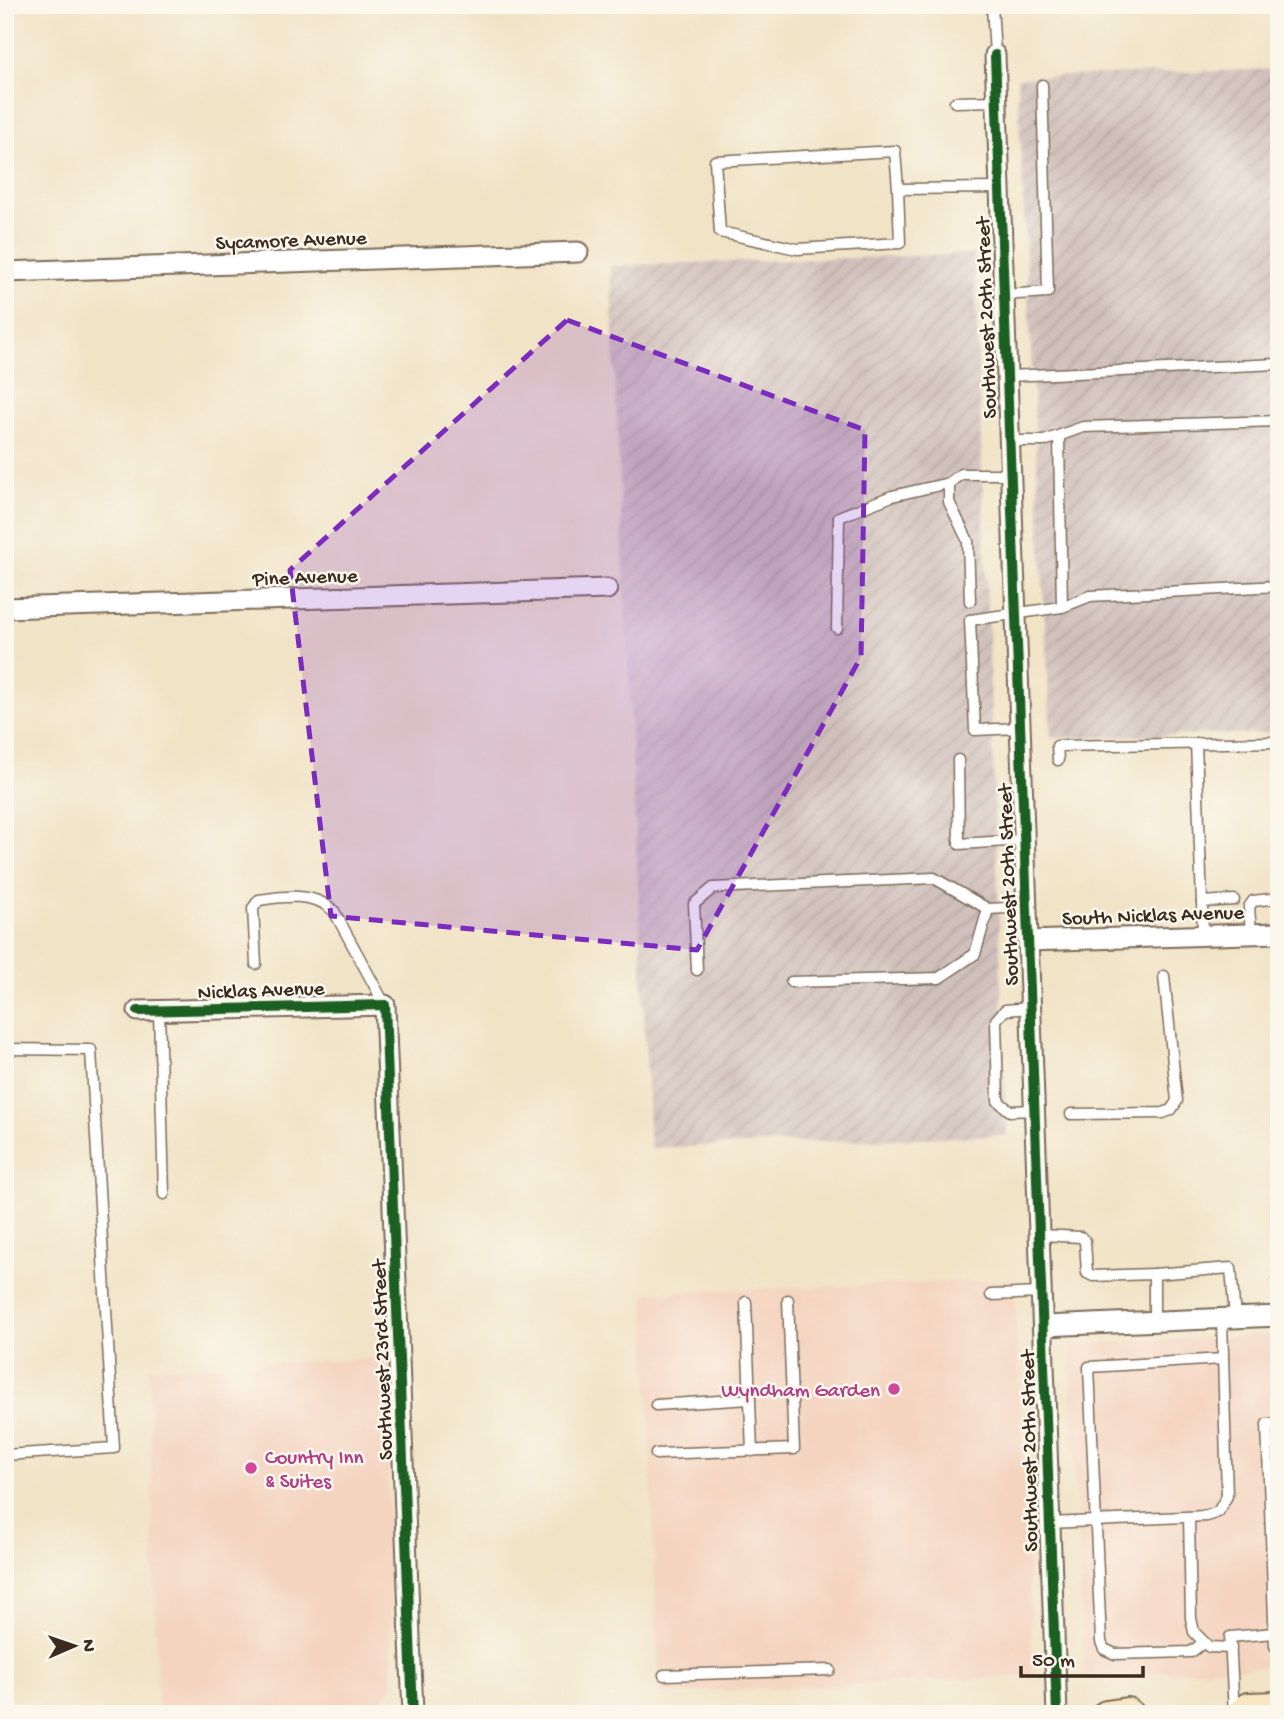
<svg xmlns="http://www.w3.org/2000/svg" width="1284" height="1719" font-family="'Gochi Hand',sans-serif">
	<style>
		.built { fill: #f4d3bf }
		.industrial { fill: url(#industrial-furrows) }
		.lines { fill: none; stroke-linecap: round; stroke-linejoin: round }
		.lane-casing { stroke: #7b6b59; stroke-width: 13 }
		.street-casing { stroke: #7b6b59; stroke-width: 23 }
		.secondary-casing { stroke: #7b6b59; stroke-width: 30 }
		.lane { stroke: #fff; stroke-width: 10 }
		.street { stroke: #fff; stroke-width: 19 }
		.secondary { stroke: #f9e7c3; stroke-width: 26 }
		.cycleway-casing { stroke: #fbf7ec; stroke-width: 15 }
		.cycleway { stroke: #1b5e20; stroke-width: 10 }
		.marked { fill: #7b2cbf; fill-opacity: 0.2; stroke: #7b2cbf; stroke-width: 5; stroke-dasharray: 14 9; stroke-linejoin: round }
		.hotel-dot { fill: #d1479c; stroke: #fbf7ec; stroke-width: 2.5 }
		.labels { text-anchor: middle; stroke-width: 5; stroke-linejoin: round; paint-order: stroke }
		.street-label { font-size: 21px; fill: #3b2a1e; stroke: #fbf7ec }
		.hotel-label { font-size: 21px; fill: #b23c85; stroke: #fbf7ec; text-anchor: end }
	</style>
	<defs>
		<pattern id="industrial-furrows" width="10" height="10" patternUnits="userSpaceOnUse" patternTransform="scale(1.75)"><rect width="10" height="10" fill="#d0c0bb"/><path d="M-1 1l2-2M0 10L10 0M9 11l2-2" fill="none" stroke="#b4a5a0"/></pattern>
	</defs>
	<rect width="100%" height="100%" fill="#fbf7ec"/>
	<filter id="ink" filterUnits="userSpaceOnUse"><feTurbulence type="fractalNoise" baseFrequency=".0143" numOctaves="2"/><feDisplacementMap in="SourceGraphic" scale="14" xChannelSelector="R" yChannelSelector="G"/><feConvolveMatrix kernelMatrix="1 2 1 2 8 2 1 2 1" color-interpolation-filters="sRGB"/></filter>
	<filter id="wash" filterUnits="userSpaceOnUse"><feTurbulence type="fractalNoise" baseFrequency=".00686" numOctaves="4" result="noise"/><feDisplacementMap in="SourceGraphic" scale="28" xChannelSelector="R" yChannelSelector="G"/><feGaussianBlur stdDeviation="1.57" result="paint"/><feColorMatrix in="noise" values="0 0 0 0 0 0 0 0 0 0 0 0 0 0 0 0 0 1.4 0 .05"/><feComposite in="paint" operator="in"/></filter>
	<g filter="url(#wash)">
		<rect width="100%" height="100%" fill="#f1e3c6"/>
		<g class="built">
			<polygon points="1014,1280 1033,1676 659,1694 645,1293"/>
			<polygon points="1279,1335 1279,1666 1084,1676 1069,1344"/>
			<polygon points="386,1358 392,1688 368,1714 158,1714 149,1368"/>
		</g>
		<g class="industrial">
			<polygon points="1279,69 1279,733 1051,738 1017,78"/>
			<polygon points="974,254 1007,1135 650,1148 610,266"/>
		</g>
	</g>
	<g filter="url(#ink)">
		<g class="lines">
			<defs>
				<g id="lane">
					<polyline points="992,5 995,55"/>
					<polyline points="955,102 997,101"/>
					<polyline points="898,189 900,243 797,249 720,232 715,161 895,151 898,189 1000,188"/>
					<polyline points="1003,295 1048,292 1042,85"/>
					<polyline points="1006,376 1279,364"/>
					<polyline points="1059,437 1062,607"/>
					<polyline points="1009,441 1044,441 1083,427 1279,421"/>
					<polyline points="970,601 968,541 949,502 949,483 961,474 1009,474"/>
					<polyline points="837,628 839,517 892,496 949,483"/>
					<polyline points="1020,728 975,730 970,620 1062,607 1090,596 1279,586"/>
					<polyline points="1196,743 1202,902"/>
					<polyline points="958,760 959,844 1024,840"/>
					<polyline points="1058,760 1057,746 1279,742"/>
					<polyline points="1251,933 1249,907 1253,901 1279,898"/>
					<polyline points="1203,935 1202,902 1234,900"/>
					<path d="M256 964 253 908 259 900C284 896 314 892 334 911L385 1005"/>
					<polyline points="697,970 694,904 713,888 934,878 988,909 1027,907"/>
					<polyline points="791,982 939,978 975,954 988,909"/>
					<polyline points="1031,1008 1005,1010 996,1020 998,1101 1010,1111 1035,1110"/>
					<polyline points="159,1011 164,1194"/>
					<polyline points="5,1049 91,1050 114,1448 5,1455"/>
					<polyline points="1071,1114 1163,1113 1171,1110 1177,1101 1164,976"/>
					<polyline points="1040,1235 1081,1237 1085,1241 1087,1273 1093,1276 1154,1274"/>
					<polyline points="991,1295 1043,1293"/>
					<polyline points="746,1302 752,1451"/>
					<polyline points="1278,1316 1279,1272"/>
					<polyline points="1154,1322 1154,1274 1231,1268 1235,1318"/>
					<polyline points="656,1405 750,1399"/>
					<polyline points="1279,1424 1267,1424 1275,1646 1279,1646"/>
					<polyline points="656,1454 794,1449 788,1300"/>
					<polyline points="1189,1517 1191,1618 1194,1632 1209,1647 1231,1648"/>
					<polyline points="1049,1523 1207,1516 1218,1512 1227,1496 1222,1319"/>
					<polyline points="1203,1643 1191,1652 1115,1654 1104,1649 1101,1642 1089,1367 1223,1359"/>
					<polyline points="664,1675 830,1670"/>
					<polyline points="1234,1714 1230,1637 1274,1633"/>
				</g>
				<g id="street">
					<polyline points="995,55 1057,1714"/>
					<polyline points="5,272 578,252"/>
					<polyline points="5,608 607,589"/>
					<polyline points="1028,941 1279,933"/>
					<polyline points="138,1011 385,1005 413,1714"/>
					<polyline points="1044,1326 1279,1316"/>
				</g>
				<g id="secondary">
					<polyline points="1106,1714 1127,1711 1131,1714"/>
					<polyline points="1239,1714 1248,1706 1279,1705"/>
				</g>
			</defs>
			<use href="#lane" class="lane-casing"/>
			<use href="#street" class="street-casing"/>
			<use href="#secondary" class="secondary-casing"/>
			<use href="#lane" class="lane"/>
			<use href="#street" class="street"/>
			<use href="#secondary" class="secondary"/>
			<defs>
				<g id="cycleway">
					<polyline points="995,55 1057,1714"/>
					<polyline points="138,1011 385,1005 413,1714"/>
				</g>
			</defs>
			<use href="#cycleway" class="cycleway-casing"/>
			<use href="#cycleway" class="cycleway"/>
		</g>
	</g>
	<path class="marked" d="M567 320 865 430 861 657 697 950 331 916 290 570Z"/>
	<g class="hotel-dot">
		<circle cx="894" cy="1389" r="7"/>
		<circle cx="251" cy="1468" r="7"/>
	</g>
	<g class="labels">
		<g class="street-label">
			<text transform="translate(291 239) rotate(-2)" y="7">Sycamore Avenue</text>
			<text transform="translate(985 318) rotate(-92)" y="7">Southwest 20th Street</text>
			<text transform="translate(305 576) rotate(-2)" y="7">Pine Avenue</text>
			<text transform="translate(1007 885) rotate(-92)" y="7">Southwest 20th Street</text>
			<text transform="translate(1153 914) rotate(-2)" y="7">South Nicklas Avenue</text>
			<text transform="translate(261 989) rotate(-2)" y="7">Nicklas Avenue</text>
			<text transform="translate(381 1360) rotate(-92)" y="7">Southwest 23rd Street</text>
			<text transform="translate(1028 1451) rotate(-91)" y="7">Southwest 20th Street</text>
		</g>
		<g class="hotel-label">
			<text x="880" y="1396">Wyndham Garden</text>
			<text x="265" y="1463" text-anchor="start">Country Inn<tspan x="265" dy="24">&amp; Suites</tspan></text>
		</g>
	</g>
	<rect width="1284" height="1719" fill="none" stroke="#fbf7ec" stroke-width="28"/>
	<g transform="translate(74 1646) rotate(88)" stroke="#fbf7ec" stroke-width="5" paint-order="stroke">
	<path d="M0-5L12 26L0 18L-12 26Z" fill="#3b2a1e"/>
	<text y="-10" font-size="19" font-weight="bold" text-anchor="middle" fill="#3b2a1e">N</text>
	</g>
	<path d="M1021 1666v10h122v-10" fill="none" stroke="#3b2a1e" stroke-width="3.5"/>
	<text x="1032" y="1666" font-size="21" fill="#3b2a1e" stroke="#fbf7ec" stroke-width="5" paint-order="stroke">50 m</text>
</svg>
